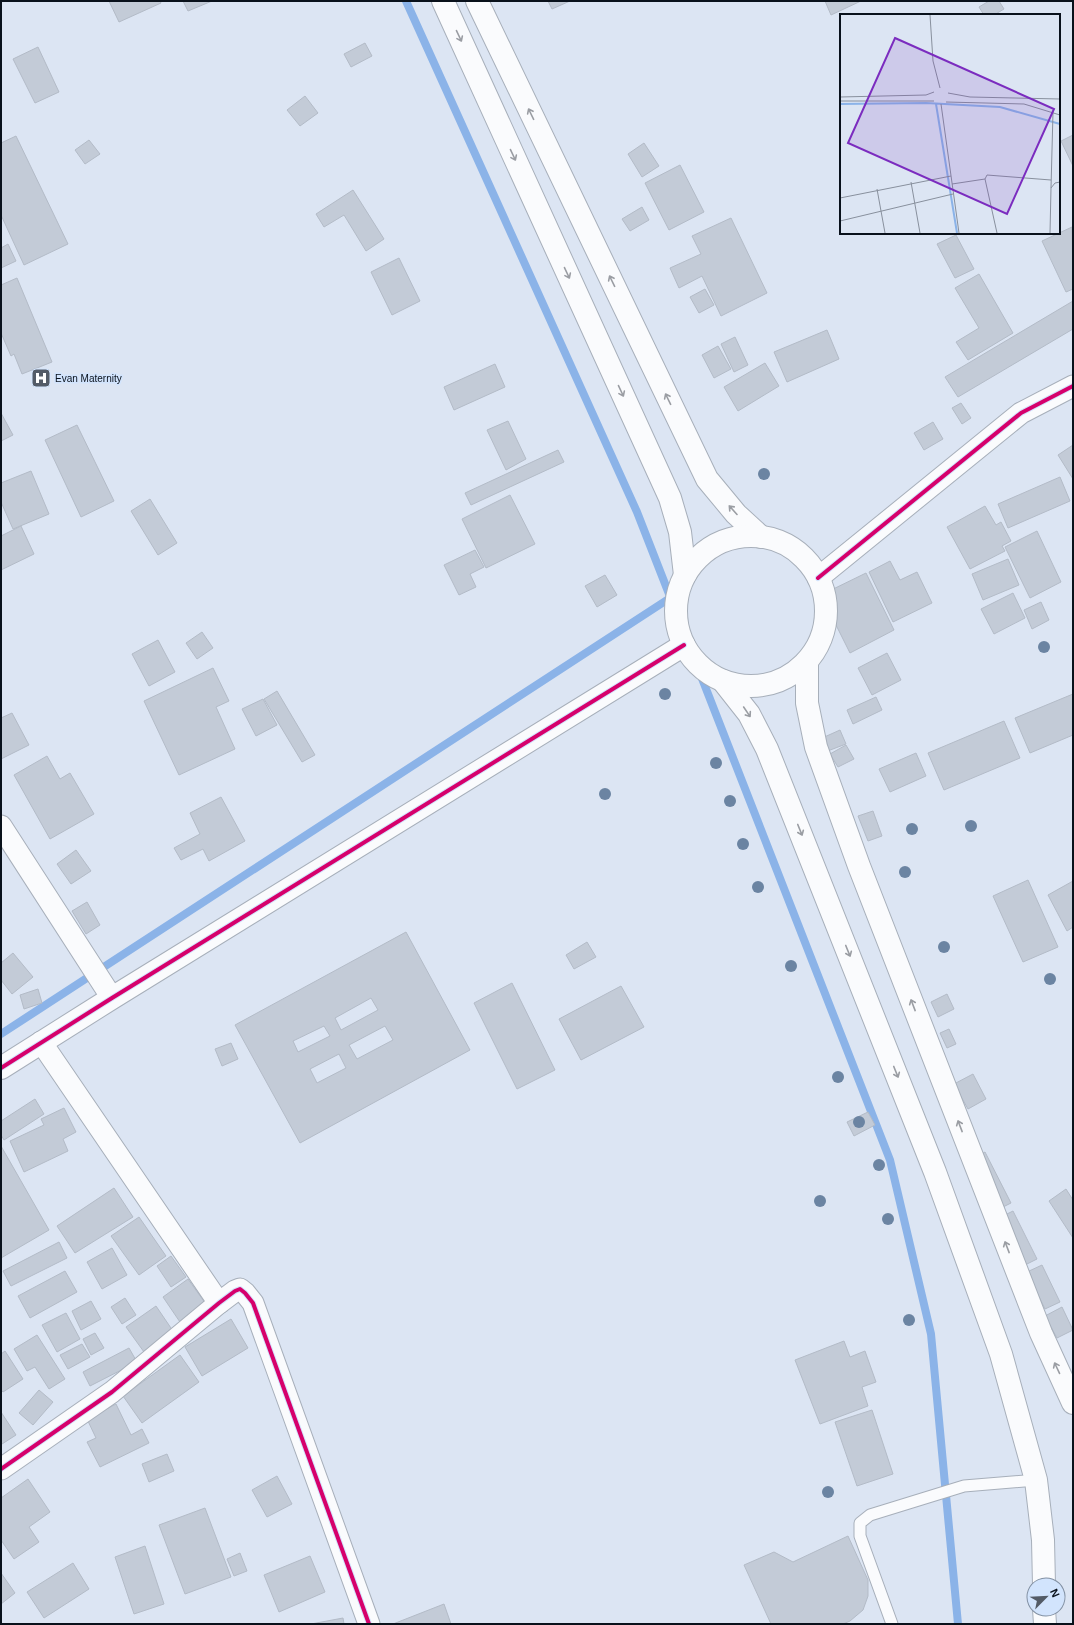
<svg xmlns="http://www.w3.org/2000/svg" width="1074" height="1625" font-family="Helvetica,sans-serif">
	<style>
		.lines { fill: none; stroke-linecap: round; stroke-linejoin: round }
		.stream { stroke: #8bb3e8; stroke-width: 8 }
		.building { fill: #c3cbd7; stroke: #b3bbc7; fill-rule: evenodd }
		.lane-casing { stroke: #a7afba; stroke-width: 13 }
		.street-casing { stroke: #a7afba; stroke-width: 23 }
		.secondary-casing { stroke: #a7afba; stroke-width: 24 }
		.primary-casing { stroke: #a7afba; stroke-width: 24 }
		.lane { stroke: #fafbfd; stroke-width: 11 }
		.street { stroke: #fafbfd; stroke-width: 21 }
		.secondary { stroke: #fafbfd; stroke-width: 22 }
		.primary { stroke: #fafbfd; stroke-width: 22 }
		.cycleway-casing { stroke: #d2e4fd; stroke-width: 6 }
		.cycleway { stroke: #d6006c; stroke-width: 4 }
		.tree { fill: #6b84a2 }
		.oneway { stroke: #9a9da3 }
		.labels { text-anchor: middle; stroke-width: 3; stroke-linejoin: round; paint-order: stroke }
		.poi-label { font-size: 10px; fill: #09111b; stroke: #d2e4fd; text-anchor: start }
		.inset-river { fill: none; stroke: #8bb3e8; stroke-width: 2 }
		.inset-road { fill: none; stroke: #88909d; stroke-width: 1 }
		.view { fill: #7b2cbf; fill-opacity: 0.15; stroke: #7b2cbf; stroke-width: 2 }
		.inset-edge { fill: none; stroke: #09111b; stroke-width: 2 }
	</style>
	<rect width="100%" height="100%" fill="#dce5f3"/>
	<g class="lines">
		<g class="stream">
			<polyline points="406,1 637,512 890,1160 931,1334 958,1624"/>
			<polyline points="1,1034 670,598"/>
		</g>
	</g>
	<g class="building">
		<polygon points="109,1 160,1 161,3 119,22"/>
		<polygon points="183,1 212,1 188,11"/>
		<polygon points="548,1 570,1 552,9"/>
		<polygon points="825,1 861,1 831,15"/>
		<polygon points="989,1 999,1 1004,9 994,15 984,15 979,7"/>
		<polygon points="365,43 372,56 351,67 344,54"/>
		<polygon points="38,47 59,92 35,103 13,59"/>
		<polygon points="305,96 318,113 300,126 287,110"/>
		<polygon points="1073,135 1073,166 1061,141"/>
		<polygon points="16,136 68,244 24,265 1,215 1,143"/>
		<polygon points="89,140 100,154 85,164 75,150"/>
		<polygon points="644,143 659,166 642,177 628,154"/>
		<polygon points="680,165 704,212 669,230 645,183"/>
		<polygon points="353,190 384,239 366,251 344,215 324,227 316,214"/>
		<polygon points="642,207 649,220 630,231 622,219"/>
		<polygon points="731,218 767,293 721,316 702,276 679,288 670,268 701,254 692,236"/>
		<polygon points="1072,227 1073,289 1066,292 1042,241"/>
		<polygon points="956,235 974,269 955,278 937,244"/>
		<polygon points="8,244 16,261 1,268 1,248"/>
		<polygon points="399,258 420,301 392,315 371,272"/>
		<polygon points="979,274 1013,333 968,360 956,342 979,328 955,288"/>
		<polygon points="17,278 52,362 22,374 14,354 11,356 1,333 1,285"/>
		<polygon points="705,289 714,305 699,313 690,297"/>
		<polygon points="1073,301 1073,329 958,397 945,377"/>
		<polygon points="827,330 839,359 787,382 774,352"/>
		<polygon points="735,337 748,365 734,372 721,344"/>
		<polygon points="718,346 731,369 714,378 702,355"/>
		<polygon points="765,363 779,386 738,411 724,387"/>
		<polygon points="495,364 505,387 454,410 444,387"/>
		<polygon points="961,403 971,418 962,424 952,408"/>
		<polygon points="1,413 13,435 1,441"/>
		<polygon points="508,421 526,459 506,470 487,430"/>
		<polygon points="933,422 943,439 924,450 914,433"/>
		<polygon points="77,425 114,501 81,517 45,440"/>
		<polygon points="1073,445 1073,479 1058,455"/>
		<polygon points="558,450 564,462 471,505 465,493"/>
		<polygon points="31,471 49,514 13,529 1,502 1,483"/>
		<polygon points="1060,477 1070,501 1008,528 998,504"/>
		<polygon points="510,495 535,544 486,568 462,519"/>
		<polygon points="150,499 177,543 158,555 131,511"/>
		<polygon points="985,506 996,525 1001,522 1011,541 1002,546 1005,551 970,569 947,527"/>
		<polygon points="21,526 34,554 1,570 1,536"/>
		<polygon points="1037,531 1061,582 1030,598 1005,547"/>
		<polygon points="475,550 484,567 470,574 476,587 459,595 444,565"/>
		<polygon points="1008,559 1019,585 983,600 972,574"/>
		<polygon points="890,561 900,580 917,572 932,603 893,622 869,572"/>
		<polygon points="866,573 894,630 850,653 821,595"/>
		<polygon points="605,575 617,595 597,607 585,586"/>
		<polygon points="1013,593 1025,618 994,634 981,609"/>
		<polygon points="1041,602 1049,620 1032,629 1024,610"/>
		<polygon points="202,632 213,648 197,659 186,643"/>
		<polygon points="158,640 175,672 149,686 132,654"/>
		<polygon points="887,653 901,680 872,695 858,668"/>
		<polygon points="213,668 229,701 216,707 235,749 179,775 144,701"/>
		<polygon points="277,691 315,755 302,762 264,699"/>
		<polygon points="1073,694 1073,735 1030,753 1015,718"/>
		<polygon points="876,697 882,710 853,724 847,710"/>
		<polygon points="263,699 277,725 256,736 242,709"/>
		<polygon points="12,713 29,745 1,759 1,718"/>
		<polygon points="1004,721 1020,758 944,790 928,753"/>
		<polygon points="840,730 846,744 825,752 820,739"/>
		<polygon points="846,745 854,759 838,767 830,754"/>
		<polygon points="916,753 926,776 890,792 879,769"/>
		<polygon points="47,756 60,779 70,773 94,814 50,839 14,775"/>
		<polygon points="221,797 245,841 209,861 203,849 181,860 174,848 200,834 190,813"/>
		<polygon points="873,811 882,836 868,841 858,816"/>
		<polygon points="76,850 91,871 71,884 57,864"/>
		<polygon points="1028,880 1058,947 1023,962 993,896"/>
		<polygon points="1073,881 1073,927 1067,931 1048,895"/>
		<polygon points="87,902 100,925 86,934 72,911"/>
		<path d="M406 932 470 1050 300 1143 235 1025ZM371 998 378 1010 341 1030 335 1018ZM324 1026 330 1036 298 1052 293 1041ZM385 1026 393 1040 357 1059 349 1045ZM339 1054 346 1068 317 1083 310 1069Z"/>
		<polygon points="587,942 596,957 574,969 566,955"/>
		<polygon points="13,953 33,977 12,994 1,980 1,963"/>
		<polygon points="512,983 555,1070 517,1089 474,1003"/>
		<polygon points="621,986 644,1027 581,1060 559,1019"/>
		<polygon points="38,989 42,1003 24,1009 20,995"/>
		<polygon points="947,994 954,1009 938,1017 931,1002"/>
		<polygon points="949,1029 956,1044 947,1048 940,1033"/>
		<polygon points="231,1043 238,1059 222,1066 215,1049"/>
		<polygon points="973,1074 986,1099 968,1109 954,1084"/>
		<polygon points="35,1099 44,1114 4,1140 1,1135 1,1121"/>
		<polygon points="64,1108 76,1132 63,1139 68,1151 24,1172 10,1141 44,1125 41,1119"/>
		<polygon points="868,1112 875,1125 854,1136 847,1122"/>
		<polygon points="1,1146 49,1230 1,1258"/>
		<polygon points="985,1152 1011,1203 995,1211 970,1160"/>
		<polygon points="114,1188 133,1217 75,1253 57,1226"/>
		<polygon points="1066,1189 1073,1200 1073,1238 1049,1201"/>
		<polygon points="1013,1211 1037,1259 1021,1267 997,1219"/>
		<polygon points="139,1217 166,1256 139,1275 111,1236"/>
		<polygon points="59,1242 67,1258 11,1286 3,1271"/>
		<polygon points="112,1248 127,1275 102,1289 87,1262"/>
		<polygon points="171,1256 186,1277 171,1287 157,1266"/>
		<polygon points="1042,1265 1060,1302 1045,1309 1027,1272"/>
		<polygon points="65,1271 77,1292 30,1318 18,1296"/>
		<polygon points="188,1279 208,1307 182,1325 163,1297"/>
		<polygon points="125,1298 136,1315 122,1324 111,1307"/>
		<polygon points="91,1301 101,1319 81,1330 72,1311"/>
		<polygon points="156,1306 173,1331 144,1352 126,1327"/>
		<polygon points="1062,1307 1073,1330 1057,1338 1045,1316"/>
		<polygon points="66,1313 80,1339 57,1352 42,1325"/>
		<polygon points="231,1319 248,1348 202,1376 185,1347"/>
		<polygon points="95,1333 104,1348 91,1355 83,1339"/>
		<polygon points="37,1335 65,1379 49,1389 35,1367 27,1371 14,1349"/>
		<polygon points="844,1341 850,1357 865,1351 876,1382 862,1387 868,1406 820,1424 795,1360"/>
		<polygon points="82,1344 90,1357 68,1369 60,1355"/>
		<polygon points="129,1348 137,1362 90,1386 83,1372"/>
		<polygon points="5,1351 23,1379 3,1392 1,1390 1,1354"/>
		<polygon points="180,1355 199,1382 142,1423 123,1396"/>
		<polygon points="39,1390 53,1402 33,1425 19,1413"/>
		<polygon points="116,1404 131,1435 142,1429 149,1443 100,1467 87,1442 96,1438 87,1419"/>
		<polygon points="872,1410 893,1474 857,1486 835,1422"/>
		<polygon points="1,1412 16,1435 2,1444 1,1443"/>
		<polygon points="167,1454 174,1471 149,1482 142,1464"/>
		<polygon points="277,1476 292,1504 267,1517 252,1490"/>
		<polygon points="28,1479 50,1512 29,1527 39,1542 14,1559 1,1540 1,1498"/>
		<polygon points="205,1508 231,1577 185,1594 159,1525"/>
		<polygon points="848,1536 868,1580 868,1596 863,1610 850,1621 843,1624 771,1624 744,1565 774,1552 793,1562"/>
		<polygon points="145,1546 164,1604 134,1614 115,1557"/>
		<polygon points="240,1553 247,1571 234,1576 227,1559"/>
		<polygon points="310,1556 325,1592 279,1612 264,1575"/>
		<polygon points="73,1563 89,1589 44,1618 27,1592"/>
		<polygon points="1,1573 15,1593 1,1604"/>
		<polygon points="444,1604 451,1624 393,1624"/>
		<polygon points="343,1618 344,1624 311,1624"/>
	</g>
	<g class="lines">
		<defs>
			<polyline id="lane" points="892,1624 860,1536 860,1523 870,1515 964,1486 1036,1480"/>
			<g id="street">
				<polyline points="818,578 1021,413 1073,386"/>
				<polyline points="1,826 112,998"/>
				<polyline points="41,1042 219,1303"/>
				<polyline points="1,1469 112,1392 219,1303 235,1291 240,1289 245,1293 253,1303 369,1624"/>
			</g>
			<polyline id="secondary" points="1,1068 112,998 684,645"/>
			<g id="primary">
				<polyline points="443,1 670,498 680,532 685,575"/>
				<polyline points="477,1 707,479 736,514 761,537"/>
				<circle cx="751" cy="611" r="75"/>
				<polyline points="807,662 807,703 816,747 859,866 1041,1333 1073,1403"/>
				<polyline points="723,681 749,714 767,749 935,1172 1001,1354 1036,1480 1043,1540 1044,1585"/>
				<polyline points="1044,1609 1045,1624"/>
			</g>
		</defs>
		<use href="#lane" class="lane-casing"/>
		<use href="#street" class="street-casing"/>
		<use href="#secondary" class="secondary-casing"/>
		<use href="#primary" class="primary-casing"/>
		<use href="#lane" class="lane"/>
		<use href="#street" class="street"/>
		<use href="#secondary" class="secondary"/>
		<use href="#primary" class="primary"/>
		<defs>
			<g id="cycleway">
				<polyline points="818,578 1021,413 1073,386"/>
				<polyline points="1,1068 112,998 684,645"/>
				<polyline points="1,1469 112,1392 219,1303 235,1291 240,1289 245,1293 253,1303 369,1624"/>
			</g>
		</defs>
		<use href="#cycleway" class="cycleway-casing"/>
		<use href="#cycleway" class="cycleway"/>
	</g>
	<g class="tree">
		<circle cx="764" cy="474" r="6"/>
		<circle cx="1044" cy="647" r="6"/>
		<circle cx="665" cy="694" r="6"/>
		<circle cx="716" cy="763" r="6"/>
		<circle cx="605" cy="794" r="6"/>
		<circle cx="730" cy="801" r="6"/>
		<circle cx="971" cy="826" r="6"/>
		<circle cx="912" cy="829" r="6"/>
		<circle cx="743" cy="844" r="6"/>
		<circle cx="905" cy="872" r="6"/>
		<circle cx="758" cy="887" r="6"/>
		<circle cx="944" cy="947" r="6"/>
		<circle cx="791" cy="966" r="6"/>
		<circle cx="1050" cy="979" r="6"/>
		<circle cx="838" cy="1077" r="6"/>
		<circle cx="859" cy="1122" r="6"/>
		<circle cx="879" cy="1165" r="6"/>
		<circle cx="820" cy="1201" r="6"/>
		<circle cx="888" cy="1219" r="6"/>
		<circle cx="909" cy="1320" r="6"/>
		<circle cx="828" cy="1492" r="6"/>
	</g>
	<defs><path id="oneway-shaft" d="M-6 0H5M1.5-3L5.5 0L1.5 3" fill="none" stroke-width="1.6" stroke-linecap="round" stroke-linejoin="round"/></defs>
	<g class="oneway">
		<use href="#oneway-shaft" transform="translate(459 36) rotate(65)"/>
		<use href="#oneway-shaft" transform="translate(531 114) rotate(-116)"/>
		<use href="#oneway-shaft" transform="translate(513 155) rotate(65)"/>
		<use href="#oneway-shaft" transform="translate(567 273) rotate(65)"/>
		<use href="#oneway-shaft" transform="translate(612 281) rotate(-116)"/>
		<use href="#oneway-shaft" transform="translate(621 391) rotate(65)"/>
		<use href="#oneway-shaft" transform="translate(668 399) rotate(-116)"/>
		<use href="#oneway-shaft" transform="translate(733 510) rotate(-132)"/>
		<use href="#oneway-shaft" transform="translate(747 712) rotate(56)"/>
		<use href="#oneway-shaft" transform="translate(800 830) rotate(68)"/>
		<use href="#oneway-shaft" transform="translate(848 951) rotate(68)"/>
		<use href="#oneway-shaft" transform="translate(913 1005) rotate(-111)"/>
		<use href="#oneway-shaft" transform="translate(896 1072) rotate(68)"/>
		<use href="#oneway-shaft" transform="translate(960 1126) rotate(-111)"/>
		<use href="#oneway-shaft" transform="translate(1007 1247) rotate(-111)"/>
		<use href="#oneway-shaft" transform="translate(1057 1368) rotate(-115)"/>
	</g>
	<defs>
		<symbol id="hospital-square" viewBox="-11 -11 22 22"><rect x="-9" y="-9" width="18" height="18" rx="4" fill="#535b67" stroke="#d2e4fd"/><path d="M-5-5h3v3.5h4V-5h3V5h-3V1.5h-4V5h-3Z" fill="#fff"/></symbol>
	</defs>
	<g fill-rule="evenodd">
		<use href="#hospital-square" x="30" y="367" width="22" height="22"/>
	</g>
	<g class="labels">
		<g class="poi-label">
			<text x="55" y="382">Evan Maternity</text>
		</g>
	</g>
	<g transform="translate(840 14)">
		<rect width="220" height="220" fill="#dce5f3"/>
		<path class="inset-river" d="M0 90 86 89 160 93 220 110M96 90 117 219"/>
		<path class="inset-road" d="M90 1 93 47 100 74M108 79 130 83 220 85M0 83 86 81 94 78M0 87H94M106 88 184 90 220 101M101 90 119 219M145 165 157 219M71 168 80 219M112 170 145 165 147 161 211 166M211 174 213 98M37 175 45 219M0 184 111 162M0 207 113 180M210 219 211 174 215 169 220 168"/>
		<path class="view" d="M55 24 214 95 167 200 8 129Z"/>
		<rect width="220" height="220" class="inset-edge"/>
	</g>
	<rect width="1074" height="1625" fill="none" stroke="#09111b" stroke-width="4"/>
	<g transform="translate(1046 1597) rotate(66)"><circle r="19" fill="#d2e4fd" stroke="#8290a3"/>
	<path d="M0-3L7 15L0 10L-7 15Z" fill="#535b67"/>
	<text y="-6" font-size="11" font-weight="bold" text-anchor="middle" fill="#09111b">N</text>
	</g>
</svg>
